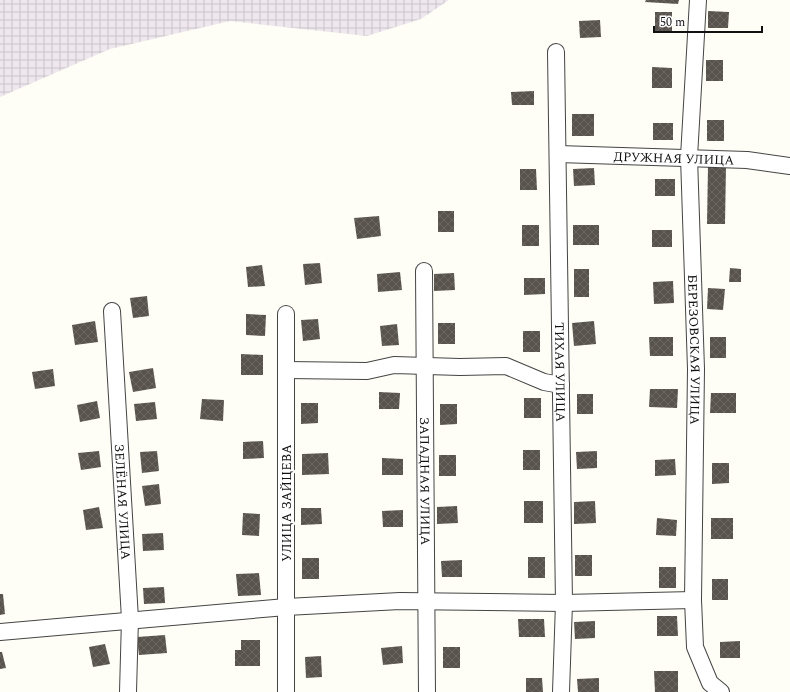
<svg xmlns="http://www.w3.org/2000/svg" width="790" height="692" font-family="Spectral,serif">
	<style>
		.industrial { fill: url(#industrial-grid) }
		.building { fill: url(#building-cross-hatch) }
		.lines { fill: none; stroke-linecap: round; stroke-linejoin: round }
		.minor-casing { stroke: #444; stroke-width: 18 }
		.minor { stroke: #fff; stroke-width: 16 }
		.labels { text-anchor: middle; stroke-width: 4; stroke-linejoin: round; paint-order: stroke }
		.street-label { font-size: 13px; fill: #111; stroke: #fff }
	</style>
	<defs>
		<pattern id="industrial-grid" width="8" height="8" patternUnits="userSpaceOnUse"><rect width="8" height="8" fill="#eee7ee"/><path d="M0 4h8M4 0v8" fill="none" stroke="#cbc5cb"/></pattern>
		<pattern id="building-cross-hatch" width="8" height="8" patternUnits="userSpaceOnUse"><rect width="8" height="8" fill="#59534e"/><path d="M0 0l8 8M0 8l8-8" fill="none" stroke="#6c6763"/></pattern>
	</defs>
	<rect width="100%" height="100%" fill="#fefef6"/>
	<polygon class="industrial" points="0,0 449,0 421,19 367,36 230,21 110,49 0,97"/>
	<g class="building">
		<polygon points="646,0 679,0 678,4 645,2"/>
		<polygon points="708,11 729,12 728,28 708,28"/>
		<rect x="655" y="12" width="17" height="21"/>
		<polygon points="600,20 601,37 580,38 579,21"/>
		<rect x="706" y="60" width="17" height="21"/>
		<polygon points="652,67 672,68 672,88 652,88"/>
		<polygon points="534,91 534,105 512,105 511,92"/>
		<rect x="572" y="114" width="22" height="22"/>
		<rect x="707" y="120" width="17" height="21"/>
		<rect x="653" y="123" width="20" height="17"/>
		<polygon points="708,166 726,166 725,224 707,224"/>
		<polygon points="594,168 595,185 574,186 573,169"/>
		<polygon points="520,169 536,169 537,190 520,190"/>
		<rect x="655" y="179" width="20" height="17"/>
		<rect x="438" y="211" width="16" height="21"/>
		<polygon points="379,216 381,236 357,239 354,218"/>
		<rect x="522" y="225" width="17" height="21"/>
		<rect x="573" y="225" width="26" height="20"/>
		<rect x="652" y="230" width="20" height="17"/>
		<polygon points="320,263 322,283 305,285 303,264"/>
		<polygon points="262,265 265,286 248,287 246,267"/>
		<polygon points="730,268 741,269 741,282 729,282"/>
		<rect x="574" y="269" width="15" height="28"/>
		<polygon points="400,272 402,290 378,292 377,274"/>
		<polygon points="454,273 455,290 434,291 434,274"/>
		<polygon points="524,278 545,278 545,294 524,295"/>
		<polygon points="673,281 674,303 654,304 653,282"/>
		<polygon points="708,288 725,289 723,310 707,309"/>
		<polygon points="147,296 149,316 133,318 130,298"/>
		<polygon points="246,314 266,315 265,336 246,335"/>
		<polygon points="318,319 320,339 303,341 301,320"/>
		<polygon points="95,321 98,342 75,345 72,325"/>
		<polygon points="594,321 596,344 574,346 572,323"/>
		<rect x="438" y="323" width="17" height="21"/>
		<polygon points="397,324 399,345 382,346 380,326"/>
		<rect x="523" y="331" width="17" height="21"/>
		<polygon points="649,337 673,337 673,356 650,356"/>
		<rect x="710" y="337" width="16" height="21"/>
		<polygon points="241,354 263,355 263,375 241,375"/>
		<polygon points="153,368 156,388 133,392 129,372"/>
		<polygon points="53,369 55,386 35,389 32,372"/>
		<polygon points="650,389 678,389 677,408 649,407"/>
		<polygon points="379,392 400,393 399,409 379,409"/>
		<polygon points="711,393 736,393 736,413 710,413"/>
		<rect x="577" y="394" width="16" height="20"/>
		<rect x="524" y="398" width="17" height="20"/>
		<polygon points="202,399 224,400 223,421 200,419"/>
		<polygon points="97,401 100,418 80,422 77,405"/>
		<polygon points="155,402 157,419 136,421 134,404"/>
		<polygon points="301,403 318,403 318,423 301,424"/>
		<polygon points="440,404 457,404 457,424 440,425"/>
		<polygon points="263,441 264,458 243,459 243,442"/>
		<rect x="523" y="450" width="17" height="20"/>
		<polygon points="99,451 101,467 81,470 78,453"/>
		<polygon points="157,451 159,471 142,473 140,452"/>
		<polygon points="597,451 597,468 577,469 576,452"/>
		<polygon points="328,453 329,474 302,475 302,454"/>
		<rect x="439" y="455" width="17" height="21"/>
		<polygon points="382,458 403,459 403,475 382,475"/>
		<polygon points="675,459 676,475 655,476 655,460"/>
		<polygon points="712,463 729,463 729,483 712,484"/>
		<polygon points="159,484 161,504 145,506 142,486"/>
		<rect x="524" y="501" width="19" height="22"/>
		<polygon points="595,501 596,523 574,524 574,502"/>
		<polygon points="457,506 458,523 437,524 437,507"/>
		<polygon points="99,507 103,528 86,530 83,510"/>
		<polygon points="301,508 321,508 322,524 301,525"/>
		<polygon points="403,510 403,527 383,527 382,511"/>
		<polygon points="243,513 260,514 259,536 242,535"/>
		<polygon points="657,518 677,520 676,536 656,535"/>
		<rect x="711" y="518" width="22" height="21"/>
		<polygon points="163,533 164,550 143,551 142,534"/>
		<rect x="575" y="555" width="17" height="21"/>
		<rect x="528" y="557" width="17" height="21"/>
		<rect x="302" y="558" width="17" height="21"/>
		<polygon points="462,560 462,577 442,577 441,561"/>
		<rect x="659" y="567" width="17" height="21"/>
		<polygon points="259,573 261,595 238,596 236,574"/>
		<rect x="712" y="579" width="16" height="21"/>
		<polygon points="164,587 165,603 144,604 143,588"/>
		<polygon points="0,594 3,594 5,614 0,615"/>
		<polygon points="657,616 677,616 678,636 657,636"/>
		<polygon points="518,619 544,619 545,637 519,637"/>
		<polygon points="595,621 595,638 575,639 574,622"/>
		<polygon points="165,635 167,653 139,655 137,637"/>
		<polygon points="241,640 260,640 260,666 235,666 235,650 241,650"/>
		<polygon points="740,641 740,658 720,658 720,642"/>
		<polygon points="105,644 110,664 93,667 89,647"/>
		<polygon points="402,646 403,663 383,665 381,648"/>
		<rect x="443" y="647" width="17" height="21"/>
		<polygon points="0,652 2,652 6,668 0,669"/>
		<polygon points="321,656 322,677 306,678 305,657"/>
		<polygon points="654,671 678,671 678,692 655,692"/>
		<polygon points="526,678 542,678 543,692 526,692"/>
		<polygon points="599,678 599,692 578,692 577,679"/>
	</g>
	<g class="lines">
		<defs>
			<g id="minor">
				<path id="s1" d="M698 0 689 157 696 369 693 600 695 647 710 683 721 692"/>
				<path id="s2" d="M556 52 564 603 561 692"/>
				<path id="s3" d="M558 154 747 160 790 166"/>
				<path id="s4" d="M424 271 427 692"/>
				<path id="s5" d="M112 311 130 619 128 692"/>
				<polyline points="286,370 367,371 394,365 460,367 506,366 544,382 561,385"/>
				<polyline points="0,632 286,607 400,601 564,603 693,600"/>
				<polyline points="286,692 286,314"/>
			</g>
		</defs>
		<use href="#minor" class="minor-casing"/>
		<use href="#minor" class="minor"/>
	</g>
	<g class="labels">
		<g class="street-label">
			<text dy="5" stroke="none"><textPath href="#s3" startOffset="116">ДРУЖНАЯ УЛИЦА</textPath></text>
			<text dy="5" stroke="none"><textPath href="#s1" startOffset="350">БЕРЕЗОВСКАЯ УЛИЦА</textPath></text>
			<text dy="5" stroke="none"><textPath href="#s2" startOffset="320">ТИХАЯ УЛИЦА</textPath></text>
			<text dy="5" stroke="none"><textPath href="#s4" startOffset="210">ЗАПАДНАЯ УЛИЦА</textPath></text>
			<text dy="5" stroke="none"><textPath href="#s5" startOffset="191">ЗЕЛЁНАЯ УЛИЦА</textPath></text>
			<text transform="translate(286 503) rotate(-90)" y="5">УЛИЦА ЗАЙЦЕВА</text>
		</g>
	</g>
	<path d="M654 26v6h108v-6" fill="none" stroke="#111111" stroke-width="2"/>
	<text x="660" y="26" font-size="12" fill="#111111" stroke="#ffffff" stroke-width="3" paint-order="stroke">50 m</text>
</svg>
